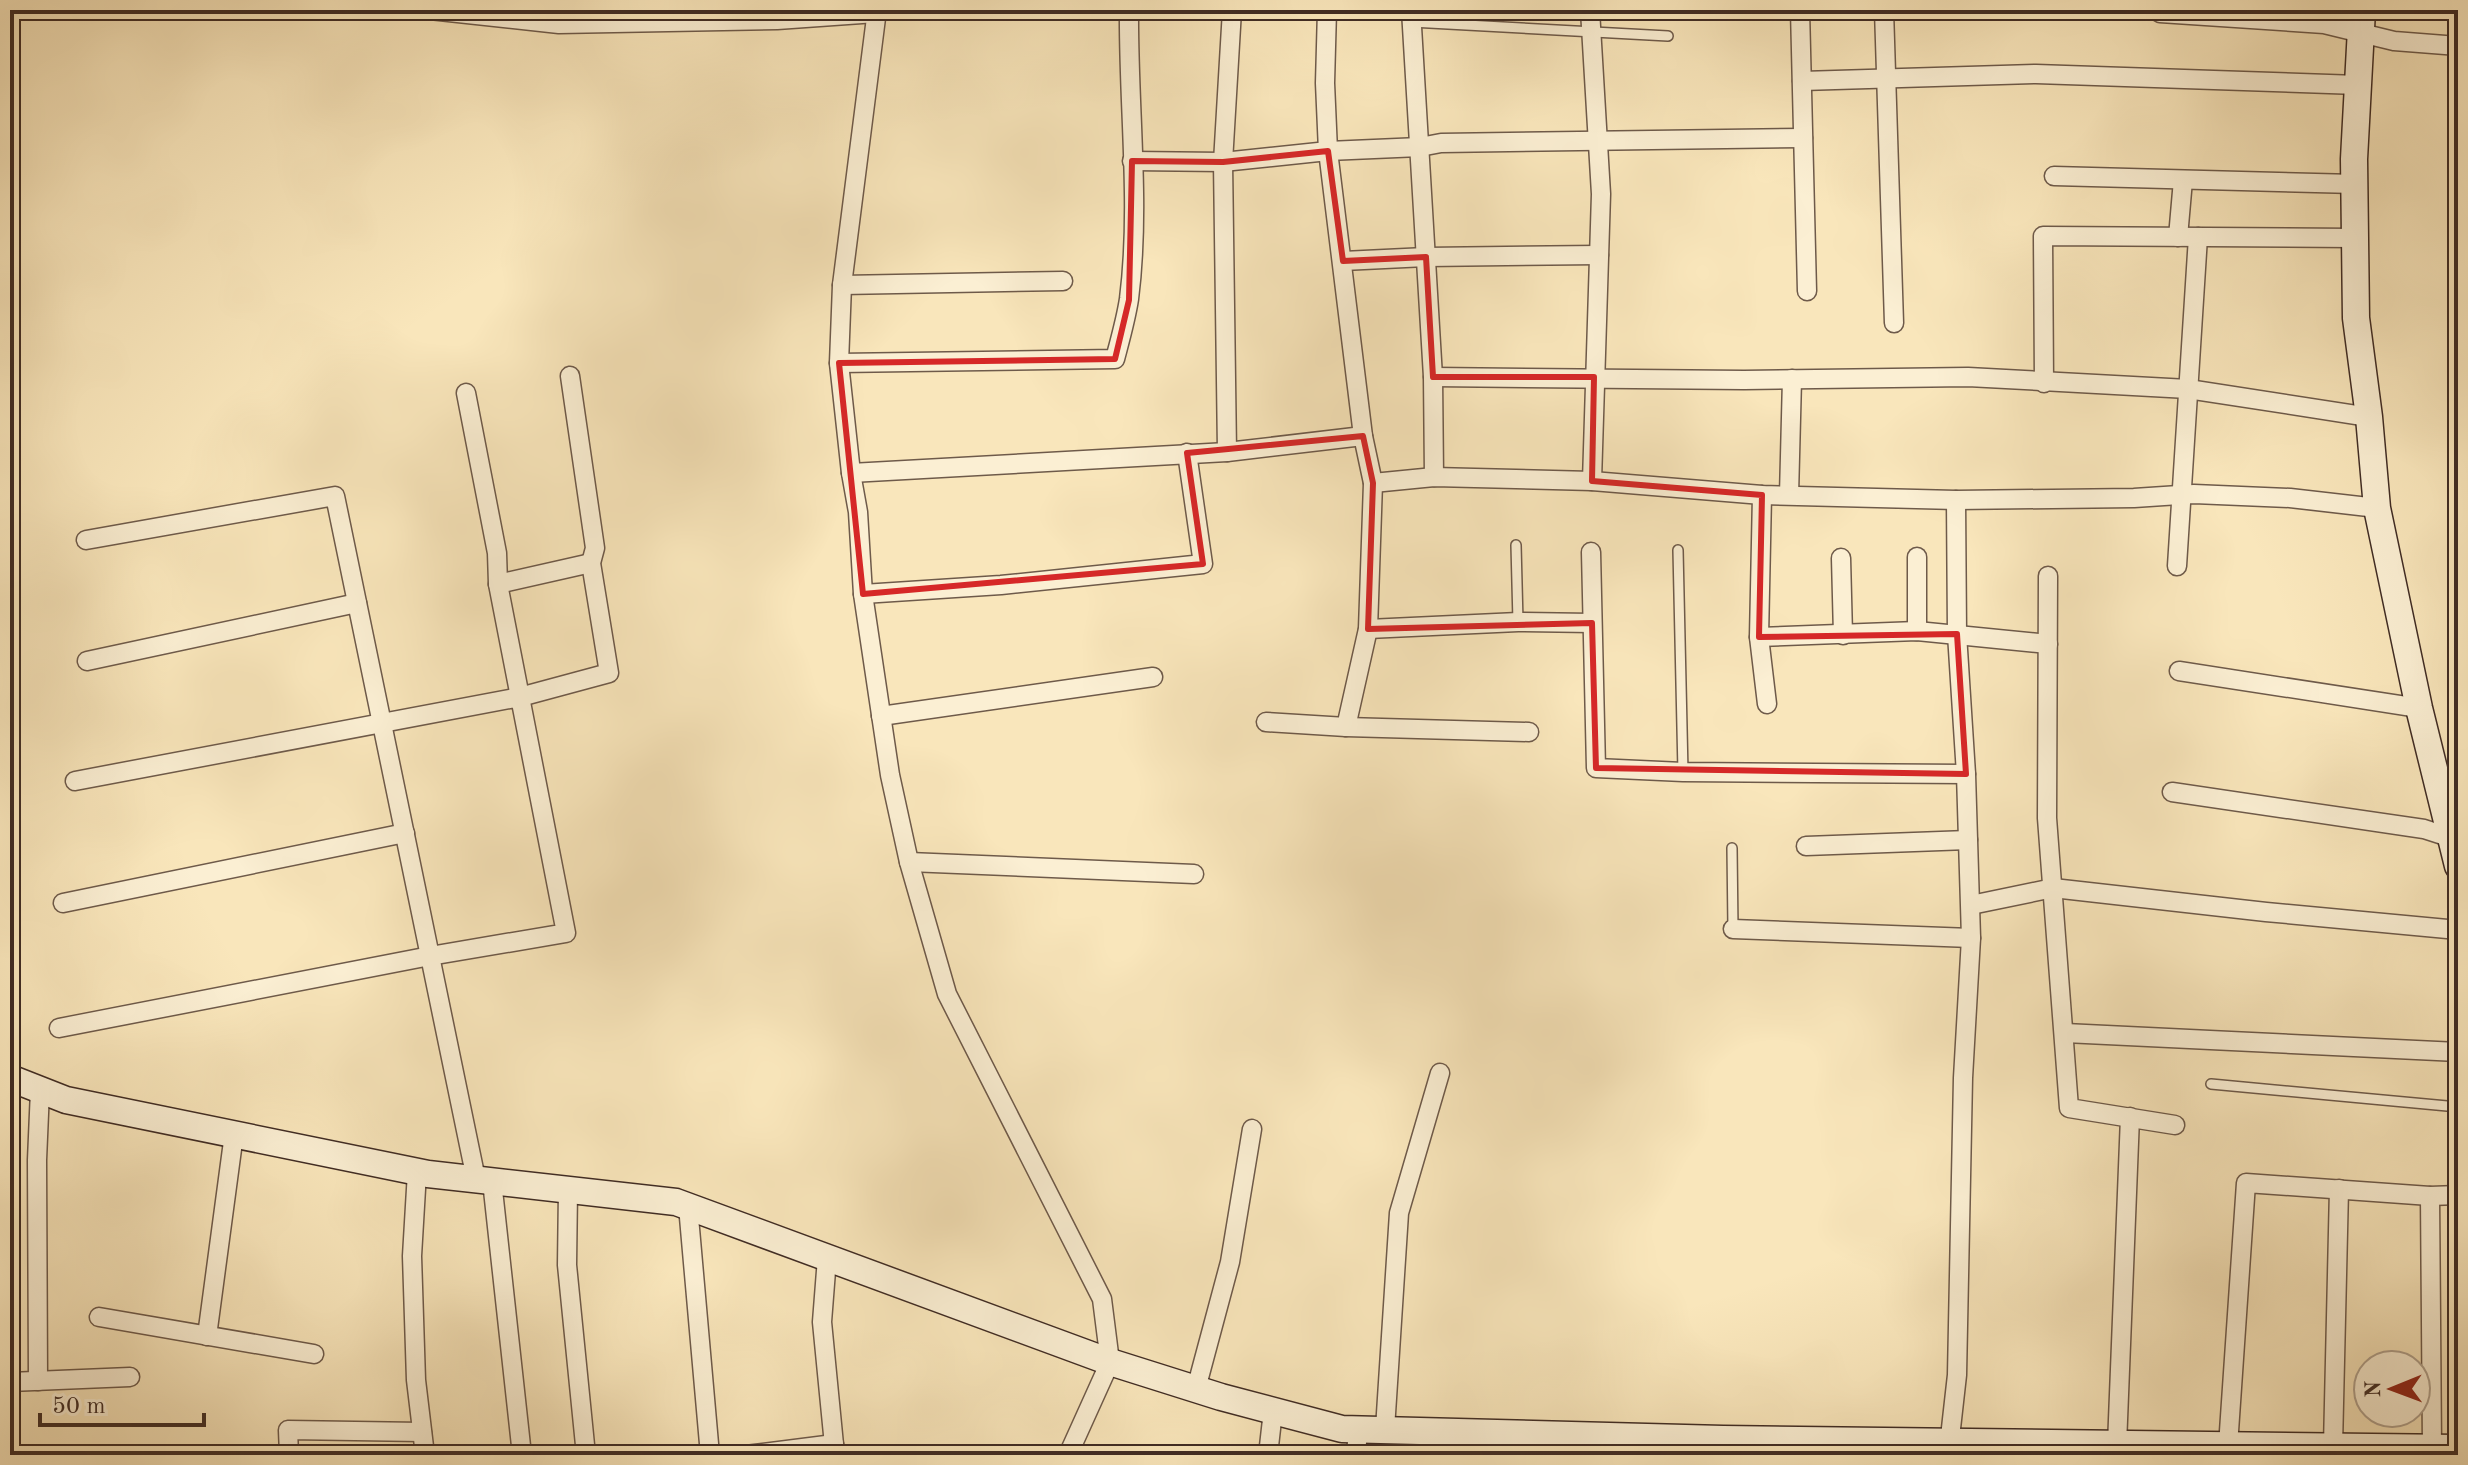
<svg xmlns="http://www.w3.org/2000/svg" width="2468" height="1465" font-family="'Old Standard TT',serif">
	<style>
		.lines { fill: none; stroke-linecap: round; stroke-linejoin: round }
		.lane-casing { stroke: #6e5a4a; stroke-width: 12 }
		.street-casing { stroke: #6e5a4a; stroke-width: 21 }
		.secondary-casing { stroke: #402c24; stroke-width: 29 }
		.lane { stroke: #fbefd3; stroke-width: 9 }
		.street { stroke: #fbefd3; stroke-width: 18 }
		.secondary { stroke: #fbefd3; stroke-width: 26 }
		.marked { fill: none; stroke: #d62828; stroke-width: 6; stroke-linejoin: round }
	</style>
	<rect width="100%" height="100%" fill="#f9e6bb"/>
	<filter id="stains"><feTurbulence type="fractalNoise" baseFrequency=".0025" numOctaves="4"/><feColorMatrix values="0 0 0 0 .2 0 0 0 0 .09 0 0 0 0 .02 0 0 0 .5 -.17"/></filter>
	<radialGradient id="worn" r=".72"><stop offset=".6" stop-color="#630" stop-opacity="0"/><stop offset="1" stop-color="#630" stop-opacity=".3"/></radialGradient>
	<g class="lines">
		<defs>
			<g id="lane">
				<polyline points="1411,22 1668,36"/>
				<polyline points="1516,545 1518,622"/>
				<polyline points="1678,550 1683,772"/>
				<polyline points="1732,848 1733,929"/>
				<polyline points="2211,1084 2458,1107"/>
			</g>
			<g id="street">
				<polyline points="430,10 559,24 777,20 876,13"/>
				<polyline points="877,10 842,285 839,363 851,473 858,512 863,594 890,775 909,862 947,994 1102,1299 1110,1362 1068,1455"/>
				<polyline points="1327,10 1325,83 1328,151 1363,436 1373,483 1368,629 1346,727"/>
				<polyline points="1411,10 1433,377 1434,477"/>
				<polyline points="1590,10 1601,194 1592,481"/>
				<polyline points="1800,10 1807,291"/>
				<polyline points="1884,10 1894,323"/>
				<polyline points="2161,10 2160,13 2324,24 2394,41 2458,46"/>
				<polyline points="1802,81 2036,74 2358,85"/>
				<polyline points="1132,161 1223,162 1328,151 1420,147 1441,143 1803,138"/>
				<polyline points="2054,176 2355,184"/>
				<polyline points="2178,237 2183,180"/>
				<polyline points="1343,261 1426,257 1599,255"/>
				<polyline points="842,285 1063,281"/>
				<path d="M839 363 1115 359C1120 340 1126 319 1129 299 1141 204 1128 106 1129 10"/>
				<polyline points="1433,377 1744,380 1968,377 2188,389 2369,417"/>
				<polyline points="2044,383 2043,236 2355,238"/>
				<polyline points="466,393 497,553 498,584 520,697 609,673 591,563 595,548 570,376"/>
				<polyline points="1227,452 1223,162 1232,10"/>
				<polyline points="851,473 1227,452 1363,436"/>
				<polyline points="1373,483 1434,477 1592,481 1762,495 1956,500 2134,498 2194,494 2290,498 2377,508"/>
				<polyline points="1762,495 1759,637 1767,704"/>
				<polyline points="1789,495 1792,379"/>
				<polyline points="86,540 335,496 476,1179"/>
				<polyline points="1591,552 1596,768 1683,772 1966,774"/>
				<polyline points="1841,558 1843,635"/>
				<polyline points="2177,566 2198,237"/>
				<polyline points="2048,576 2047,818 2069,1108 2175,1125"/>
				<polyline points="498,584 591,563"/>
				<polyline points="863,594 1001,585 1203,564 1187,453"/>
				<polyline points="1368,629 1518,622 1592,623"/>
				<polyline points="1917,631 1917,557"/>
				<polyline points="1759,637 1917,631 2048,644"/>
				<polyline points="87,661 357,603"/>
				<polyline points="2179,671 2419,708"/>
				<polyline points="881,716 1153,677"/>
				<polyline points="1266,722 1346,727 1529,732"/>
				<polyline points="2172,792 2424,829 2458,840"/>
				<polyline points="1806,846 1968,840"/>
				<polyline points="909,862 1194,874"/>
				<polyline points="63,903 405,833"/>
				<polyline points="1971,905 2053,888 2266,912 2458,930"/>
				<polyline points="1733,929 1971,938"/>
				<polyline points="59,1028 430,956 566,933 520,697 75,781"/>
				<polyline points="2065,1033 2458,1052"/>
				<polyline points="417,1172 412,1256 416,1380 425,1455"/>
				<polyline points="492,1181 522,1455"/>
				<polyline points="568,1190 567,1265 586,1455"/>
				<polyline points="688,1206 710,1455"/>
				<polyline points="827,1258 822,1322 835,1455"/>
				<polyline points="99,1317 314,1354"/>
				<polyline points="207,1336 234,1134"/>
				<polyline points="38,1381 37,1160 40,1090"/>
				<polyline points="10,1382 130,1377"/>
				<polyline points="1196,1389 1230,1262 1252,1129"/>
				<polyline points="1385,1429 1399,1213 1440,1073"/>
				<polyline points="2117,1445 2130,1117"/>
				<polyline points="2228,1446 2246,1183 2430,1196 2458,1195"/>
				<polyline points="2333,1446 2339,1189"/>
				<polyline points="289,1455 288,1430 422,1432"/>
				<polyline points="746,1455 834,1444"/>
				<polyline points="1268,1455 1273,1411"/>
				<polyline points="1356,1455 1358,1429"/>
				<polyline points="1449,1455 1451,1431"/>
				<polyline points="1539,1455 1540,1434"/>
				<polyline points="1948,1455 1957,1375 1963,1078 1971,938 1966,774 1957,634 1956,500"/>
				<polyline points="2430,1455 2432,1447 2430,1196"/>
			</g>
			<g id="secondary">
				<polyline points="2362,10 2354,159 2356,318 2369,417 2377,508 2419,708 2458,866"/>
				<polyline points="10,1078 66,1100 428,1174 676,1202 1110,1362 1221,1397 1342,1429 1723,1439 2458,1448"/>
			</g>
		</defs>
		<use href="#lane" class="lane-casing"/>
		<use href="#street" class="street-casing"/>
		<use href="#secondary" class="secondary-casing"/>
		<use href="#lane" class="lane"/>
		<use href="#street" class="street"/>
		<use href="#secondary" class="secondary"/>
	</g>
	<path class="marked" d="M1328 151 1343 261 1426 257 1433 377H1594L1592 481 1762 495 1759 637 1957 634 1966 774 1596 768 1592 623 1368 629 1373 483 1363 436 1187 453 1203 564 863 594 839 363 1115 359 1129 300 1132 161 1223 162Z"/>
	<rect width="2468" height="1465" fill="none" stroke="#f9e6bb" stroke-width="40"/>
	<rect x="12" y="12" width="2444" height="1441" fill="none" stroke="#402c24" stroke-width="4"/>
	<rect x="20" y="20" width="2428" height="1425" fill="none" stroke="#402c24" stroke-width="2"/>
	<g transform="translate(2392 1389) rotate(269)"><circle r="38" fill="#fbefd3" stroke="#b0a18d" stroke-width="2"/>
	<path d="M0-6L14 30L0 20L-14 30Z" fill="#8f2418"/>
	<text y="-12" font-size="22" font-weight="bold" text-anchor="middle" fill="#402c24">N</text>
	</g>
	<path d="M40 1413v12h164v-12" fill="none" stroke="#402c24" stroke-width="4"/>
	<text x="52" y="1413" font-size="24" fill="#402c24" stroke="#fbefd3" stroke-width="6" paint-order="stroke">50 m</text>
	<rect width="100%" height="100%" filter="url(#stains)"/>
	<rect width="100%" height="100%" fill="url(#worn)"/>
</svg>
